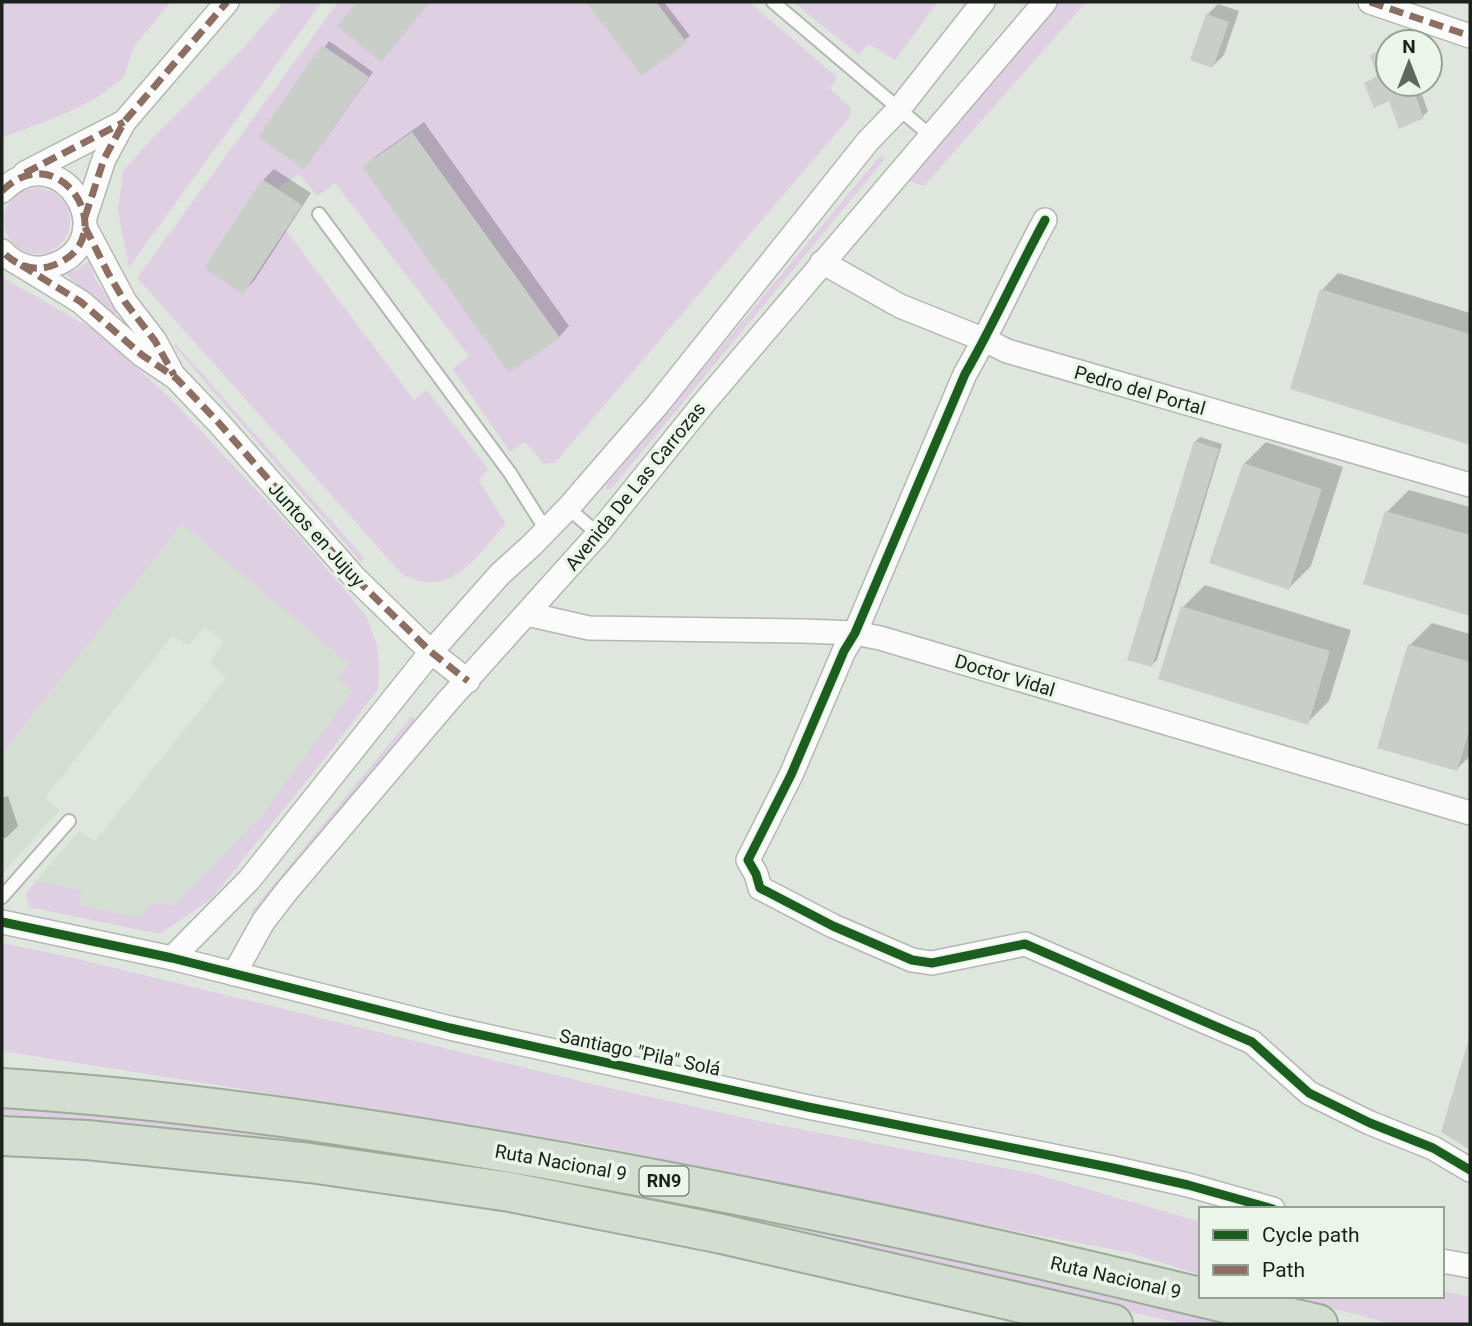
<svg xmlns="http://www.w3.org/2000/svg" width="1472" height="1326" font-family="Roboto,sans-serif">
	<style>
		.built { fill: #d3e0d1 }
		.green { fill: #dfcfe3 }
		.shadow { fill: #0003 }
		.building { fill: #c9cec9 }
		.lines { fill: none; stroke-linecap: round; stroke-linejoin: round }
		.service-casing { stroke: #b3b8b2; stroke-width: 16 }
		.minor-casing { stroke: #b3b8b2; stroke-width: 26 }
		.motorway-casing { stroke: #9cab9a; stroke-width: 42 }
		.service { stroke: #fafbfa; stroke-width: 12 }
		.minor { stroke: #fafbfa; stroke-width: 23 }
		.motorway { stroke: #d3ded1; stroke-width: 38 }
		.quiet { stroke: #8d6e63; stroke-width: 7; stroke-dasharray: 14 7; stroke-linecap: butt }
		.cycleway-casing { stroke: #eaf7e8; stroke-width: 13 }
		.cycleway { stroke: #1b5e20; stroke-width: 9 }
		.labels { text-anchor: middle; stroke-width: 7; stroke-linejoin: round; paint-order: stroke }
		.shield { fill: #eaf7e8; stroke: #5a6159; stroke-width: 2 }
		.shield-label { font-size: 18px; font-weight: bold; fill: #1c211c }
		.street-label { font-size: 19px; fill: #1c211c; stroke: #eaf7e8 }
	</style>
	<rect width="100%" height="100%" fill="#dfe6de"/>
	<polygon class="built" points="182,524 348,664 339,678 352,692 258,820 173,905 150,903 140,918 78,905 82,890 36,881 79,831 95,841 226,678 210,662 224,642 205,627 189,645 172,636 45,798 60,810 2,874 2,754"/>
	<g class="green">
		<polygon points="2,2 171,2 135,45 123,78 95,99 69,112 2,138"/>
		<polygon points="283,2 322,2 129,267 118,211 123,171 158,132 238,54"/>
		<path d="M338 2H749L837 77 830 88 851 108 849 118 555 463 544 464 525 442 510 452 453 369 469 356 335 183 317 196 299 174 276 189 296 218 282 225 414 400 427 390 488 469 479 481 506 524C475 556 453 600 403 575L137 278Z"/>
		<polygon points="793,2 938,2 895,60 869,44 859,55"/>
		<polygon points="1056,2 1086,2 924,186 900,178"/>
		<polygon points="880,156 883,155 885,159 611,489 606,489 607,484"/>
		<circle cx="37" cy="221" r="33"/>
		<polygon points="89,261 95,279 117,311 115,315 112,315 65,273 77,270"/>
		<polygon points="2,277 98,332 173,401 298,535 349,595 367,617 377,645 379,664 378,689 322,762 212,898 160,934 29,907 26,893 36,881 82,890 79,905 140,918 150,903 174,905 258,820 352,692 338,678 348,664 182,524 2,754"/>
		<polygon points="176,344 364,558 361,562 174,346"/>
		<polygon points="412,716 415,719 414,721 254,913 252,911"/>
		<polygon points="2,943 65,956 605,1087 773,1124 1035,1174 1201,1222 1201,1275 1127,1252 870,1204 594,1145 2,1051"/>
		<polygon points="2,1108 73,1112 389,1145 797,1223 1243,1324 1184,1324 792,1235 2,1121"/>
		<polygon points="1442,1291 1470,1297 1470,1324 1393,1324 1284,1296 1442,1296"/>
	</g>
	<g class="shadow">
		<polygon points="588,2 664,2 690,36 642,73"/>
		<polygon points="1218,4 1239,11 1224,55 1213,66 1207,15"/>
		<polygon points="329,41 373,72 309,162 260,136"/>
		<polygon points="1388,46 1388,84 1418,84 1428,111 1423,116 1366,83 1379,75 1372,55"/>
		<polygon points="424,122 569,326 559,337 364,167 375,157"/>
		<polygon points="274,169 311,193 254,281 243,292 263,180"/>
		<polygon points="1338,273 1470,313 1470,443 1292,388 1322,290"/>
		<polygon points="1200,437 1222,444 1157,660 1152,665 1195,442"/>
		<polygon points="1266,442 1343,467 1311,566 1289,588 1244,464"/>
		<polygon points="1409,490 1470,507 1470,615 1365,583 1387,512"/>
		<polygon points="1205,585 1351,630 1329,701 1307,723 1183,607"/>
		<polygon points="1432,623 1470,634 1470,756 1457,769 1410,645"/>
		<polygon points="8,796 18,826 7,837 2,839 2,798"/>
		<polygon points="1470,1039 1470,1147 1443,1131"/>
	</g>
	<g class="building">
		<polygon points="357,2 430,2 381,62 337,26"/>
		<polygon points="586,2 656,2 687,43 642,76"/>
		<polygon points="1206,14 1229,22 1213,68 1190,60"/>
		<polygon points="322,45 369,77 304,169 258,137"/>
		<polygon points="1388,47 1388,84 1411,84 1424,118 1399,129 1389,101 1374,108 1364,83 1377,77 1370,55"/>
		<polygon points="412,132 560,338 509,373 362,167"/>
		<polygon points="262,179 302,205 243,294 204,268"/>
		<polygon points="1320,289 1470,334 1470,445 1290,389"/>
		<polygon points="1194,441 1219,449 1152,667 1127,660"/>
		<polygon points="1243,463 1322,489 1289,590 1209,563"/>
		<polygon points="1385,511 1470,535 1470,616 1363,584"/>
		<polygon points="1181,606 1330,651 1308,725 1158,679"/>
		<polygon points="1408,644 1470,662 1470,728 1457,771 1377,748"/>
		<polygon points="1470,1035 1470,1150 1441,1132"/>
	</g>
	<g class="lines">
		<defs>
			<g id="service">
				<polyline points="773,2 931,136"/>
				<polyline points="319,214 510,473 546,530"/>
				<polyline points="568,508 598,534"/>
				<polyline points="2,897 69,821"/>
			</g>
			<g id="minor">
				<polyline points="1370,2 1470,36"/>
				<polyline points="25,173 124,122"/>
				<path d="M2 191C62 132 126 242 51 266 33 272 15 265 2 251"/>
				<polyline points="85,217 104,159 124,122 227,2"/>
				<path d="M1045 220C1017 271 994 324 965 374L855 633 844 651 791 775 748 860 756 874 760 888 833 926 912 960 932 963 1025 944 1252 1042 1309 1093 1370 1123 1433 1148 1470 1170"/>
				<polyline points="85,227 125,302 155,341 172,373"/>
				<polyline points="822,262 900,306 985,340 1007,351 1470,485"/>
				<polyline points="21,265 81,302 142,355 176,378 218,422 355,578 431,652 468,681"/>
				<polyline points="527,614 589,628 803,631 855,633 880,638 1470,813"/>
				<polyline points="2,922 172,958 450,1028 808,1107 1113,1168 1188,1185 1273,1209"/>
				<polyline points="172,958 249,880 431,652 500,574 532,545 568,508 658,404 868,141 899,109 983,2"/>
				<polyline points="234,974 263,922 286,892 447,702 598,534 703,404 1045,2"/>
				<polyline points="1442,1261 1470,1266"/>
			</g>
			<g id="motorway">
				<path d="M2 1088C190 1100 376 1129 562 1162 727 1192 892 1225 1056 1263 1143 1283 1230 1305 1318 1324"/>
				<polyline points="2,1136 87,1140 310,1163 510,1192 722,1234 1113,1324"/>
			</g>
		</defs>
		<use href="#service" class="service-casing"/>
		<use href="#minor" class="minor-casing"/>
		<use href="#motorway" class="motorway-casing"/>
		<use href="#service" class="service"/>
		<use href="#minor" class="minor"/>
		<use href="#motorway" class="motorway"/>
		<g class="quiet">
			<polyline points="1370,2 1470,36"/>
			<polyline points="25,173 124,122"/>
			<path d="M2 191C62 132 126 242 51 266 33 272 15 265 2 251"/>
			<polyline points="85,217 104,159 124,122 227,2"/>
			<polyline points="85,227 108,273 125,302 155,341 174,375"/>
			<polyline points="21,265 81,302 142,355 176,378 218,422 355,578 431,652 468,681"/>
		</g>
		<defs>
			<g id="cycleway">
				<path d="M1045 220C1017 271 994 324 965 374L855 633 844 651 791 775 748 860 756 874 760 888 833 926 912 960 932 963 1025 944 1252 1042 1309 1093 1370 1123 1433 1148 1470 1170"/>
				<polyline points="2,922 172,958 450,1028 808,1107 1113,1168 1188,1185 1273,1209"/>
			</g>
		</defs>
		<use href="#cycleway" class="cycleway-casing"/>
		<use href="#cycleway" class="cycleway"/>
	</g>
	<g class="labels">
		<rect class="shield" x="639.5" y="1166.5" width="49" height="29" rx="5"/>
		<g class="shield-label">
			<text x="664" y="1187">RN9</text>
		</g>
		<g class="street-label">
			<text transform="translate(1140 390) rotate(16)" y="7">Pedro del Portal</text>
			<text transform="translate(635 486) rotate(-51)" y="7">Avenida De Las Carrozas</text>
			<text transform="translate(317 534) rotate(48)" y="7">Juntos en Jujuy</text>
			<text transform="translate(1005 675) rotate(17)" y="7">Doctor Vidal</text>
			<text transform="translate(640 1052) rotate(12)" y="7">Santiago "Pila" Solá</text>
			<text transform="translate(561 1162) rotate(10)" y="7">Ruta Nacional 9</text>
			<text transform="translate(1116 1277) rotate(13)" y="7">Ruta Nacional 9</text>
		</g>
	</g>
	<rect width="1472" height="1326" fill="none" stroke="#1c211c" stroke-width="7"/>
	<rect x="1199" y="1207" width="245" height="91" fill="#eaf7e8" stroke="#98a196" stroke-width="2"/>
	<rect x="1213" y="1230" width="35" height="10" fill="#1b5e20" stroke="#98a196" stroke-width="2"/>
	<text x="1262" y="1242" font-size="21" fill="#1c211c">Cycle path</text>
	<rect x="1213" y="1265" width="35" height="10" fill="#8d6e63" stroke="#98a196" stroke-width="2"/>
	<text x="1262" y="1277" font-size="21" fill="#1c211c">Path</text>
	<g transform="translate(1409 63)"><circle r="33" fill="#eaf7e8" stroke="#98a196" stroke-width="2"/>
	<path d="M0-5L12 26L0 18L-12 26Z" fill="#606660"/>
	<text y="-10" font-size="19" font-weight="bold" text-anchor="middle" fill="#1c211c">N</text>
	</g>
</svg>
